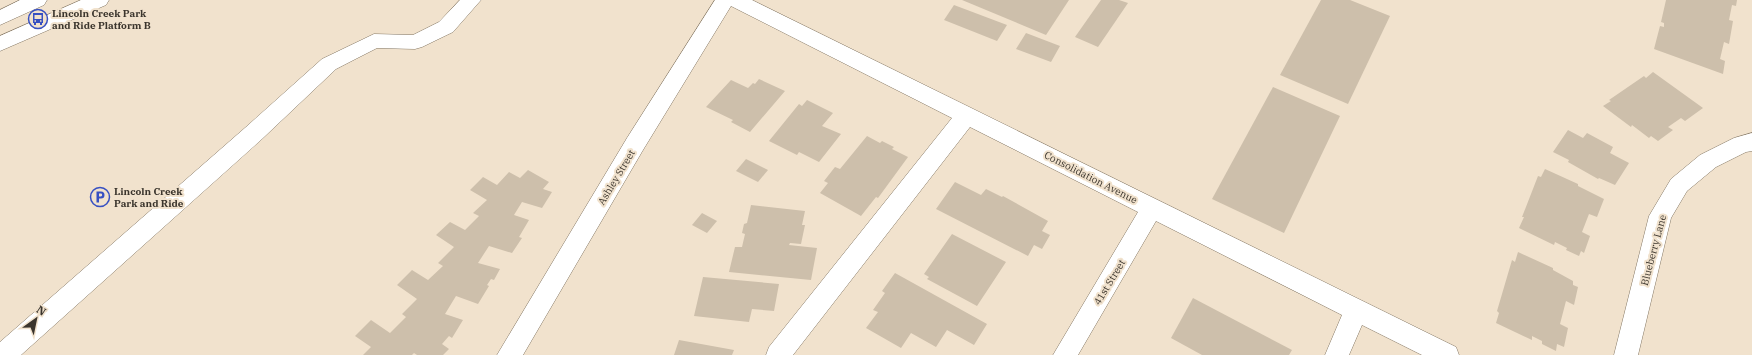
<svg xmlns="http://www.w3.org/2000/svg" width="1752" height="355" font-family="'IBM Plex Serif',serif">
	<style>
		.building { fill: #cdbfab }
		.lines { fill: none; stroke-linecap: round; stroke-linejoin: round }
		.minor-casing { stroke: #837663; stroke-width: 1 }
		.minor { fill: #fff; fill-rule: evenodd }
		.labels { text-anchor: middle; stroke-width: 4; stroke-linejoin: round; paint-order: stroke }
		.poi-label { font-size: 10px; font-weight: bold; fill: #3b352d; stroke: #f1e2cd; text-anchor: start }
		.street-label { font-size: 10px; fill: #3b352d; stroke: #f1e2cd }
	</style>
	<rect width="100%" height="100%" fill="#f1e2cd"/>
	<g class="building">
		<polygon points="962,0 1069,0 1046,35"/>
		<polygon points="1101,0 1119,0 1128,3 1098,47 1075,37"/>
		<polygon points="1321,0 1350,0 1390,16 1348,104 1280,75"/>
		<polygon points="1666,0 1737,0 1736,6 1732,5 1729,20 1733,21 1729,44 1724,42 1720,59 1725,61 1723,74 1654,49 1660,26 1664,27 1664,23 1661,22"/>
		<polygon points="954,5 1007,25 997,41 944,20"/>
		<polygon points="1026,33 1060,46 1051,62 1016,49"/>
		<polygon points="1653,72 1703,108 1685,121 1681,118 1668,127 1673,130 1658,141 1651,136 1649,138 1632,125 1631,127 1603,106 1611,101 1609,100 1644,76 1646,78"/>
		<polygon points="759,79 785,91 750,132 731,122 733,120 706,107 731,80 748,88 753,83 755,84"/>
		<polygon points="1273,87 1340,116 1284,233 1212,199"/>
		<polygon points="807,100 833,113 822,126 841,134 819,162 799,152 797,155 769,141 799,104 802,106"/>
		<polygon points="1568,130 1583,138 1587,133 1613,147 1610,153 1629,163 1615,185 1599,178 1598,179 1568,162 1569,160 1553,152"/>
		<polygon points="867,136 880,143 882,141 894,147 892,149 908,157 878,198 876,197 861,216 820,193 828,183 824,181 835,167 840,169"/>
		<polygon points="746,159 768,170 758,182 736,171"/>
		<polygon points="1545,169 1578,184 1578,186 1604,199 1597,217 1589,214 1582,232 1590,236 1584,253 1581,251 1579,256 1566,250 1567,248 1555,242 1554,245 1519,228 1524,217 1522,217 1538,176 1541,177"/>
		<polygon points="528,170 549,182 543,189 552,192 542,208 522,202 514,215 529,220 519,237 522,238 512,253 489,246 478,263 500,269 494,280 491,279 487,285 489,286 478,304 456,296 445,314 463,320 452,338 449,336 442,344 449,349 443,355 417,355 414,353 412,355 363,355 371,347 355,336 371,320 390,333 406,317 402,314 417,299 397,285 412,270 428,280 443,266 438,263 454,247 436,235 450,222 465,230 479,216 473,213 487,200 470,190 483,177 497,185 509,172 520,178"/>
		<polygon points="955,182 981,195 986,189 1002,197 1003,196 1048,221 1042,231 1050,235 1042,249 1034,245 1028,256 936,209"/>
		<polygon points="751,205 805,211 802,225 805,225 801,244 790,243 789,245 817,248 811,280 729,272 735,247 742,247 745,234 742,233 744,224 747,223"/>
		<polygon points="702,213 717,221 707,233 692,225"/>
		<polygon points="952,234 1006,262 977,306 927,279 929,277 924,274"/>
		<polygon points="1518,252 1553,268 1553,270 1573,281 1573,285 1578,287 1574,305 1566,301 1560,324 1568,328 1564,347 1557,344 1556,351 1542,344 1542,341 1532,336 1532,340 1496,323 1499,313 1497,311 1512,260 1515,262"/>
		<polygon points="895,273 987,324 974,345 947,330 936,347 911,333 901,348 866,328 878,312 873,310 885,293 882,291"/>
		<polygon points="703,277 779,284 774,311 752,309 749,322 694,316"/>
		<polygon points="1193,298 1292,350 1289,355 1202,355 1171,338"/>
		<polygon points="679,340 734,350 732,355 674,355"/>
	</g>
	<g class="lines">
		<defs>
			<g id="minor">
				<polygon points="20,0 47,0 44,5 0,25 0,10"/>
				<polygon points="81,0 109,0 106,5 0,51 0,36"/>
				<polygon points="460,0 481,0 453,32 422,47 415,49 377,48 336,69 262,139 21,355 0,355 0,342 246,127 322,59 374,34 413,35 439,22"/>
				<polygon points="715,0 752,0 1456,347 1459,355 1422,355 1362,325 1349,355 1325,355 1342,315 1156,221 1078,355 1053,355 1138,212 970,127 793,355 766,355 769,347 952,118 731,6 643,150 523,355 497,355 627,138"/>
				<polygon points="1752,133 1752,151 1746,152 1716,167 1687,191 1671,218 1638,355 1614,355 1649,216 1671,179 1700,155 1734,138"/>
			</g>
		</defs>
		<use href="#minor" class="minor-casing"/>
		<use href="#minor" class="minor"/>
	</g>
	<defs>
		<symbol id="bus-ring" viewBox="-11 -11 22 22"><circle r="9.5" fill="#f1e2cd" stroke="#3750c2" stroke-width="1.5"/><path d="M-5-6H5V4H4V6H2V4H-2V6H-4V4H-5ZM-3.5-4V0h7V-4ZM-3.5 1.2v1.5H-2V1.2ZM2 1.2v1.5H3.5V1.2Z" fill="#3750c2"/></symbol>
		<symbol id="parking-ring" viewBox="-11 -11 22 22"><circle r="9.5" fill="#f1e2cd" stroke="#3750c2" stroke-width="1.5"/><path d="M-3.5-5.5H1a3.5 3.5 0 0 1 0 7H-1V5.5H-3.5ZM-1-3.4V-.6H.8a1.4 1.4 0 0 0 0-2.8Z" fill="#3750c2"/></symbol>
	</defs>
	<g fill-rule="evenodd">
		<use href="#bus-ring" x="27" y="8" width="22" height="22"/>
		<use href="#parking-ring" x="89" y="186" width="22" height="22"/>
	</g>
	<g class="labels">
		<g class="poi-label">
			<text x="52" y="17">Lincoln Creek Park<tspan x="52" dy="12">and Ride Platform B</tspan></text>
			<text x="114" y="195">Lincoln Creek<tspan x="114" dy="12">Park and Ride</tspan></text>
		</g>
		<g class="street-label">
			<text transform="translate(616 177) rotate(-59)" y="4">Ashley Street</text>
			<text transform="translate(1091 177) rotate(27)" y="4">Consolidation Avenue</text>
			<text transform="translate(1653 250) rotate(-75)" y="4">Blueberry Lane</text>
			<text transform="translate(1109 282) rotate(-59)" y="4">41st Street</text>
		</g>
	</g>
	<g transform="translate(36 319) rotate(33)" stroke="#f1e2cd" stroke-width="3" paint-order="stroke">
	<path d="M0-3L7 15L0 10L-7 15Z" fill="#3b352d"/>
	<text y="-6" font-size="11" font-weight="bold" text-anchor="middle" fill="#3b352d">N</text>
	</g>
</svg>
